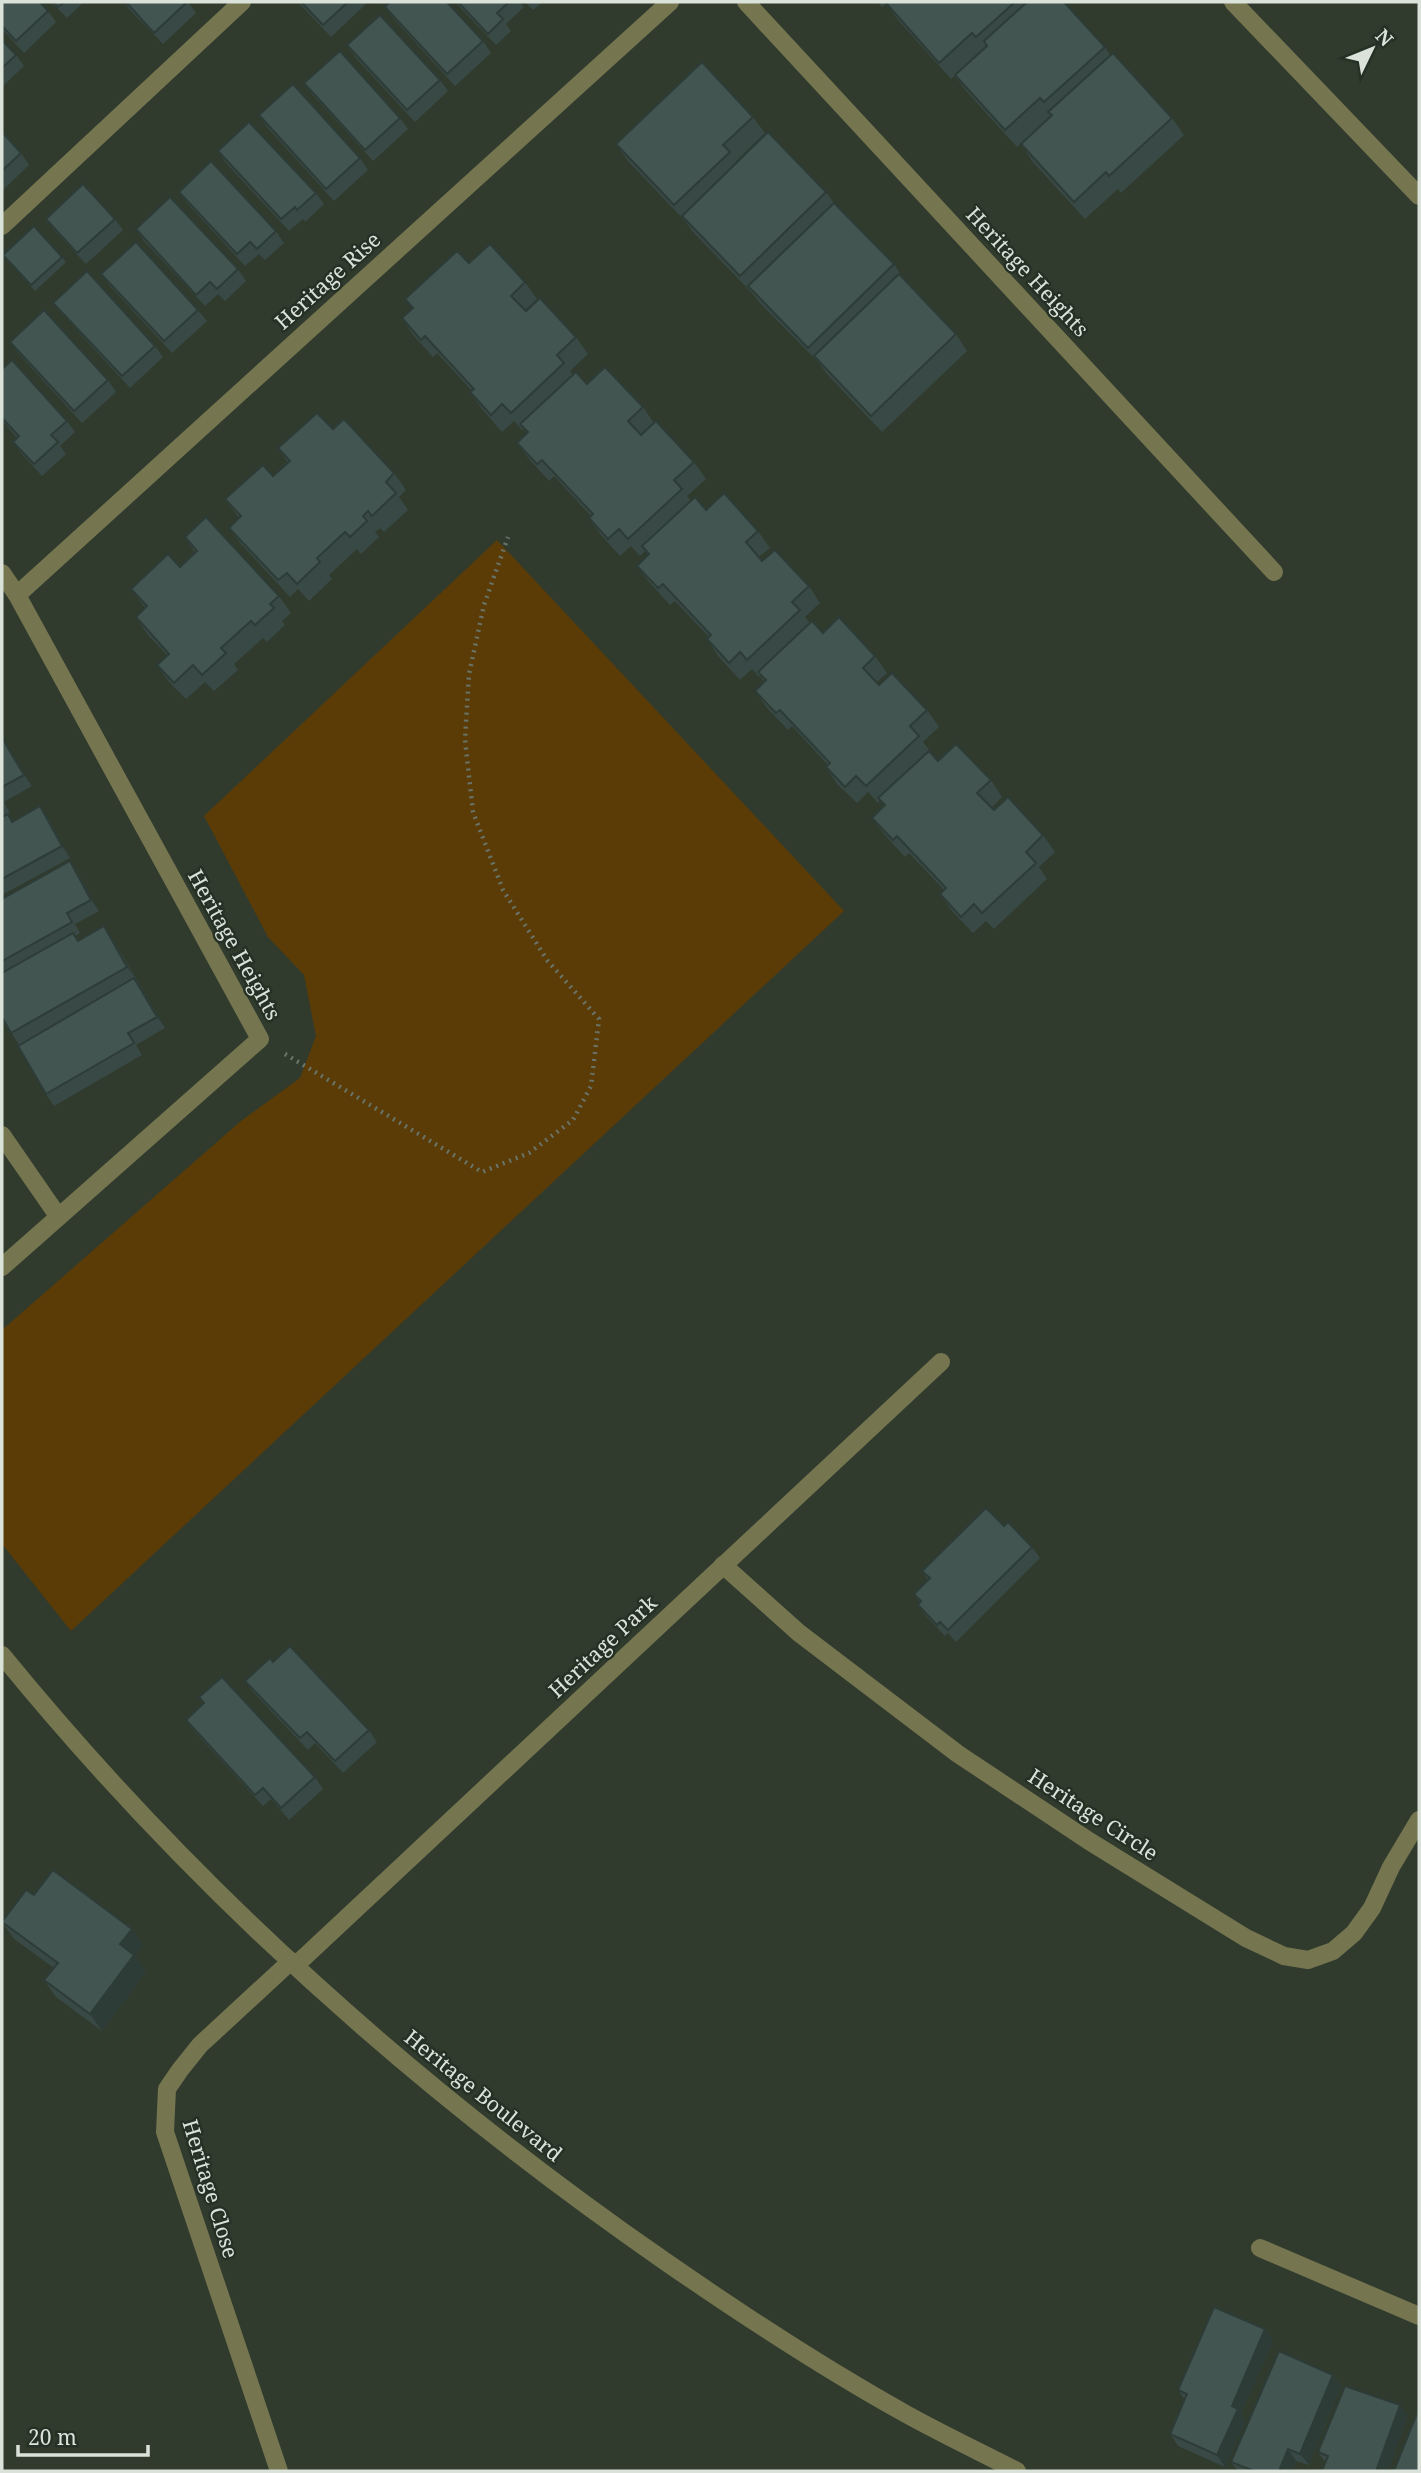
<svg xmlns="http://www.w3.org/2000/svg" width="1421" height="2473" font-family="'Noto Serif',serif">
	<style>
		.green { fill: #5b3c06 }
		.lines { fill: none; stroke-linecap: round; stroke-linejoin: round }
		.path { stroke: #697368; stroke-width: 4.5; stroke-dasharray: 2 5; stroke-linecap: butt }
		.minor { stroke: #75754f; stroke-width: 18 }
		.wall { fill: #394945 }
		.shaded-wall { fill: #2e3c38 }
		.building { fill: #425550; stroke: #2e3c38; stroke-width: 2 }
		.labels { text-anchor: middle; stroke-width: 5; stroke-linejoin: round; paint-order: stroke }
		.street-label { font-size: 21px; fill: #dbe2da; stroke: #263125 }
	</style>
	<rect width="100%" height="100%" fill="#303b2e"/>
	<polygon class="green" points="497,540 844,911 71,1631 2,1544 2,1330 241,1121 300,1078 316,1036 304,975 268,937 204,816"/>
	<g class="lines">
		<polyline class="path" points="285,1054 482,1172 529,1153 573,1120 591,1086 599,1019 547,960 503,890 473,812 465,740 469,674 484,605 508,537"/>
		<g class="minor">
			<polyline points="746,2 1274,572"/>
			<polyline points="1233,2 1419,196"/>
			<polyline points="2,226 242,2"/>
			<polyline points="2,573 17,595 260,1039 2,1267"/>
			<polyline points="17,595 670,2"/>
			<polyline points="2,1135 58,1216"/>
			<polyline points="723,1565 799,1633 958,1754 1089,1841 1246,1938 1284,1956 1308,1960 1333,1951 1354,1933 1372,1908 1391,1867 1419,1820"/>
			<path d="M2 1655C192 1888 419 2091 666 2262 744 2316 823 2368 906 2414 942 2434 980 2452 1017 2471"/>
			<polyline points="296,1965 941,1362"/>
			<polyline points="1260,2248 1419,2316"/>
			<polyline points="279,2471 165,2132 167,2089 180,2070 200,2045 291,1961"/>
		</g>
	</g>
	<g class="wall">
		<polygon points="2,2 48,11 56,22 24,53 2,29"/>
		<polygon points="51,2 84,2 67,18"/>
		<polygon points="125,2 188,2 196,13 163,44 129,9"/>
		<polygon points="298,2 364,2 366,4 331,37"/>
		<polygon points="455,2 520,2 524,7 506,24 511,31 496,45"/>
		<polygon points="525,2 543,2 533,10"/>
		<polygon points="878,2 888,2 882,7"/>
		<polygon points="888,2 1064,2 1105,47 1110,55 1172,118 1184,135 1121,193 1118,189 1085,219 1032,161 1021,144 1051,116 1017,147 967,92 955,76 951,79 898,20 886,3"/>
		<polygon points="385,7 483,41 491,53 455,86 393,18"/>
		<polygon points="2,40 16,55 24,66 2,87"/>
		<polygon points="347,45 440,80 448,91 415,122 355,57"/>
		<polygon points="304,83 400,118 408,129 373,161 312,94"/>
		<polygon points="259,115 360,158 368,170 334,201 267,127"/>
		<polygon points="753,117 765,133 736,161 737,162 826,192 834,203 894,264 905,281 956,334 967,351 882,432 826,373 820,364 760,303 752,293 694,233 685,221 628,161 616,144"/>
		<polygon points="2,132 21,153 29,165 2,191"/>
		<polygon points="218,151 316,193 324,204 305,222 303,219 289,231 226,163"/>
		<polygon points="179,192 276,231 284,243 265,260 259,254 245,266 187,203"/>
		<polygon points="46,219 115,219 123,230 86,264 54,230"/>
		<polygon points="136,229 238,269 246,281 225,301 218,294 205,306 144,241"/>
		<polygon points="3,255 62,257 66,262 35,291"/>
		<polygon points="469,263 525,282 537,299 525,310 576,337 588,354 570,371 573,375 587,384 643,407 654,423 694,462 706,479 687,496 691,501 706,510 758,531 770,548 759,557 762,561 809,586 820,603 805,617 810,623 823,633 875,656 887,673 877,682 879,685 927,710 939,727 923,742 938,761 991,780 1002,797 991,808 994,810 1043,835 1055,852 1039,867 1047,879 994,929 986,921 973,933 952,911 940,894 944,890 909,853 905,857 884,834 872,818 884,806 880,800 878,803 868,792 857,803 837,784 826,767 828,765 792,726 788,730 767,708 755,691 764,682 760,676 759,677 752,669 740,680 718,656 707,639 709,637 675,601 670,605 649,582 637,566 648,555 645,551 640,556 631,546 620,556 601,535 589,518 591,516 554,476 549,481 529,459 517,443 527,433 524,429 522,430 514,421 502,432 482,409 470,392 472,391 437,353 433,357 413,335 402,318 412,309 405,299"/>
		<polygon points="101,274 198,310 207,321 172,353 110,286"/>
		<polygon points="53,303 155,346 163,357 130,388 62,314"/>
		<polygon points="10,342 108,380 116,392 82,423 18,353"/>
		<polygon points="2,369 67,421 75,432 60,446 66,454 42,476 21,453 13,442 17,438 2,420"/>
		<polygon points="333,429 394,473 406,490 399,497 408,510 384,532 380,528 375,532 379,537 361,554 357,549 329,575 332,579 309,601 298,589 290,597 241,544 229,528 239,518 225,499 273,476 288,463 278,448"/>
		<polygon points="185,537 279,596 291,613 282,621 285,625 267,642 263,638 234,664 238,670 214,691 205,682 186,699 169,682 157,665 167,655 147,634 136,617 145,608 131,589 180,567 195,553"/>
		<polygon points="2,734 4,737 2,738 32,786 4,802 10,813 6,815 13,821 40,806 48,818 70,858 2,895"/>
		<polygon points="70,861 78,873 99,911 75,924 80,933 75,936 78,941 112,938 165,1028 136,1045 142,1055 54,1106 46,1094 19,1045 2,1017 2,899"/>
		<polygon points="1004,1526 1032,1547 1040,1558 956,1642 948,1633 945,1636 926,1616 918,1605 920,1603 914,1594 928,1580 922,1571"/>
		<polygon points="273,1662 369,1730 377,1742 343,1773 315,1743 308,1750 254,1693 245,1681"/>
		<polygon points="186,1720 315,1777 323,1789 289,1820 271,1799 263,1806 194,1731"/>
		<polygon points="34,1895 143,1945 135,1956 146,1972 102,2031 56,1997 44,1980 54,1968 14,1939 2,1922"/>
		<polygon points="1273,2341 1241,2414 1246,2420 1225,2467 1178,2446 1170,2434 1185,2400 1178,2390"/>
		<polygon points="1333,2375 1341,2386 1309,2465 1296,2461 1292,2471 1238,2471 1231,2462"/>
		<polygon points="1408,2416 1326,2463 1318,2452"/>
	</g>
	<g class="shaded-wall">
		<polygon points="2,738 10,749 32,786 24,775"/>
		<polygon points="40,806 48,818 70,858 62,846"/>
		<polygon points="70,861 78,873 99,911 91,900"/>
		<polygon points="104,926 112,938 135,979 127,967"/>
		<polygon points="134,978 142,989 165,1028 157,1017"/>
		<polygon points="132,1929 143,1945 135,1956 146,1972 102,2031 90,2014 120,1944"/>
		<polygon points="1265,2329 1273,2341 1241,2414 1246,2420 1225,2467 1217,2455 1232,2406"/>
		<polygon points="1333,2375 1341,2386 1309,2465 1300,2454"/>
		<polygon points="1400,2405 1408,2416 1388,2471 1376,2471"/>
		<polygon points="1288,2449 1296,2461 1292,2471 1279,2471"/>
	</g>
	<g class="building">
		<polygon points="2,2 40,2 48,11 16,41 2,26"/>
		<polygon points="54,2 64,2 58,7"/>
		<polygon points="126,2 187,2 154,33"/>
		<polygon points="301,2 348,2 323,25"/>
		<polygon points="390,2 447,2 483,41 447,74 385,7"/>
		<polygon points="458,2 509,2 497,13 503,19 488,34"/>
		<polygon points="888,2 1015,2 976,37 972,33 939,63 886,3"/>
		<polygon points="1027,2 1064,2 1105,47 1044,102 1040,98 1005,130 955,75 987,46 984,41"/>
		<polygon points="380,15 440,80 407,110 347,45"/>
		<polygon points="2,40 16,55 2,68"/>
		<polygon points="340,51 400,118 365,150 304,83"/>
		<polygon points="1113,53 1172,118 1109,176 1106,172 1074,202 1021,144 1052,115 1048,112"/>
		<polygon points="702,62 753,117 723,145 730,152 674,205 616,144"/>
		<polygon points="293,84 360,158 326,189 259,115"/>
		<polygon points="249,122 316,193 297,210 295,207 281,219 218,151"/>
		<polygon points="2,132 21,153 2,171"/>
		<polygon points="768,132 826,192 740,276 682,216"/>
		<polygon points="211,161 276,231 257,249 250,242 237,254 179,192"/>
		<polygon points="83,184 115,219 77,253 46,219"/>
		<polygon points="170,197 238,269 217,289 210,282 196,295 136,229"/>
		<polygon points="834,203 894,264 808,348 748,286"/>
		<polygon points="34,226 62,257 31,285 3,255"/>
		<polygon points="136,242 198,310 164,341 101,274"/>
		<polygon points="490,244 525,282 511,296 526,311 540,298 576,337 557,355 564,363 511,413 502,404 491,415 470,392 474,389 425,336 421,340 402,318 413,308 405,299 457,251 469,263"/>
		<polygon points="87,271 155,346 122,376 53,303"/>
		<polygon points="899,274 956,334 871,416 814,356"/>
		<polygon points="44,310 108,380 74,411 10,342"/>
		<polygon points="12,360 67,421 51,435 58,442 34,464 13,442 19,436 2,418 2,369"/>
		<polygon points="605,367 643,407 628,421 641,435 656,421 694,462 674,480 682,489 628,539 619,529 608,539 589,518 593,514 542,460 537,464 517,443 528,432 520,424 576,372 587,384"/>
		<polygon points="317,413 333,429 344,419 394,473 386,482 396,493 372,516 368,511 363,516 367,521 350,537 345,532 317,558 320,562 297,584 287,573 278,580 229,528 241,516 225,499 263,465 273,476 290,461 278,448"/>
		<polygon points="724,493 758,531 746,542 762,561 775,550 809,586 792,602 800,610 747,660 740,652 729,663 707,639 711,635 663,584 658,588 637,566 649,554 642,546 695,497 706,510"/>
		<polygon points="206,517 279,596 270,604 274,608 255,625 251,621 221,648 226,653 202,675 193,665 174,683 157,665 169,654 136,617 147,606 131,589 168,554 180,567 197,551 185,537"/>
		<polygon points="839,617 875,656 863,668 879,685 892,673 927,710 910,726 919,736 866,786 856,776 845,787 826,767 830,763 780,710 776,713 755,691 766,680 758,672 812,621 823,633"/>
		<polygon points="2,738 24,775 2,787"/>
		<polygon points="956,744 991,780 977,793 994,810 1008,797 1043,835 1026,852 1036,863 982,913 974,904 961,917 940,894 946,888 897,836 893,840 872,818 885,805 878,798 929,751 938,761"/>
		<polygon points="40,806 62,846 2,879 2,817 8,814 12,822"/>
		<polygon points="70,861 91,900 67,913 72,922 2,961 2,899"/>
		<polygon points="104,926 127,967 11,1033 2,1017 2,973 73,933 78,941"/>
		<polygon points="134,978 157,1017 128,1033 134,1043 46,1094 18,1046"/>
		<polygon points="986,1508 1004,1526 1008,1522 1032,1547 948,1630 940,1622 937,1625 918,1605 921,1601 914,1594 930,1578 922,1571"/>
		<polygon points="290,1646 369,1730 335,1761 307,1732 300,1738 245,1681 270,1658 273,1662"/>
		<polygon points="222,1677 315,1777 281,1808 263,1788 255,1795 186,1720 204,1703 199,1697"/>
		<polygon points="53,1870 132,1929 120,1944 134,1955 90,2014 44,1980 58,1963 2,1922 26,1890 34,1895"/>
		<polygon points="1214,2307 1265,2329 1232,2406 1238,2409 1217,2455 1170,2434 1187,2394 1178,2390"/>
		<polygon points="1279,2351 1333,2375 1300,2454 1288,2449 1279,2471 1254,2471 1231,2462"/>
		<polygon points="1345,2386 1400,2405 1376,2471 1322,2471 1328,2456 1318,2452"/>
		<polygon points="1418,2411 1419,2411 1419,2471 1394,2471"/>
	</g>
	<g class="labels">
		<g class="street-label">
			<text transform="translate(1027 272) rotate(47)" y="7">Heritage Heights</text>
			<text transform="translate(328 281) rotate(-42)" y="7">Heritage Rise</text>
			<text transform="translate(234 945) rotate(61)" y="7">Heritage Heights</text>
			<text transform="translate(603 1647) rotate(-43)" y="7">Heritage Park</text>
			<text transform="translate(1093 1815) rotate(33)" y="7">Heritage Circle</text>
			<text transform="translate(483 2096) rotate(39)" y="7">Heritage Boulevard</text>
			<text transform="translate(210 2189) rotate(73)" y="7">Heritage Close</text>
		</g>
	</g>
	<rect width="1421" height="2473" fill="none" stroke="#dbe2da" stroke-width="7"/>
	<g transform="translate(1372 49) rotate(47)" stroke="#263125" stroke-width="5" paint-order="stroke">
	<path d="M0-5L12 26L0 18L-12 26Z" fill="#dbe2da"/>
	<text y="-10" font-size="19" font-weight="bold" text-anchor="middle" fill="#dbe2da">N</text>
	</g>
	<path d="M18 2445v10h130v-10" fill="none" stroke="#dbe2da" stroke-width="3.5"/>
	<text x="28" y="2445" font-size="21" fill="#dbe2da" stroke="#263125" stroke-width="5" paint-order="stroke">20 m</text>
</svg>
